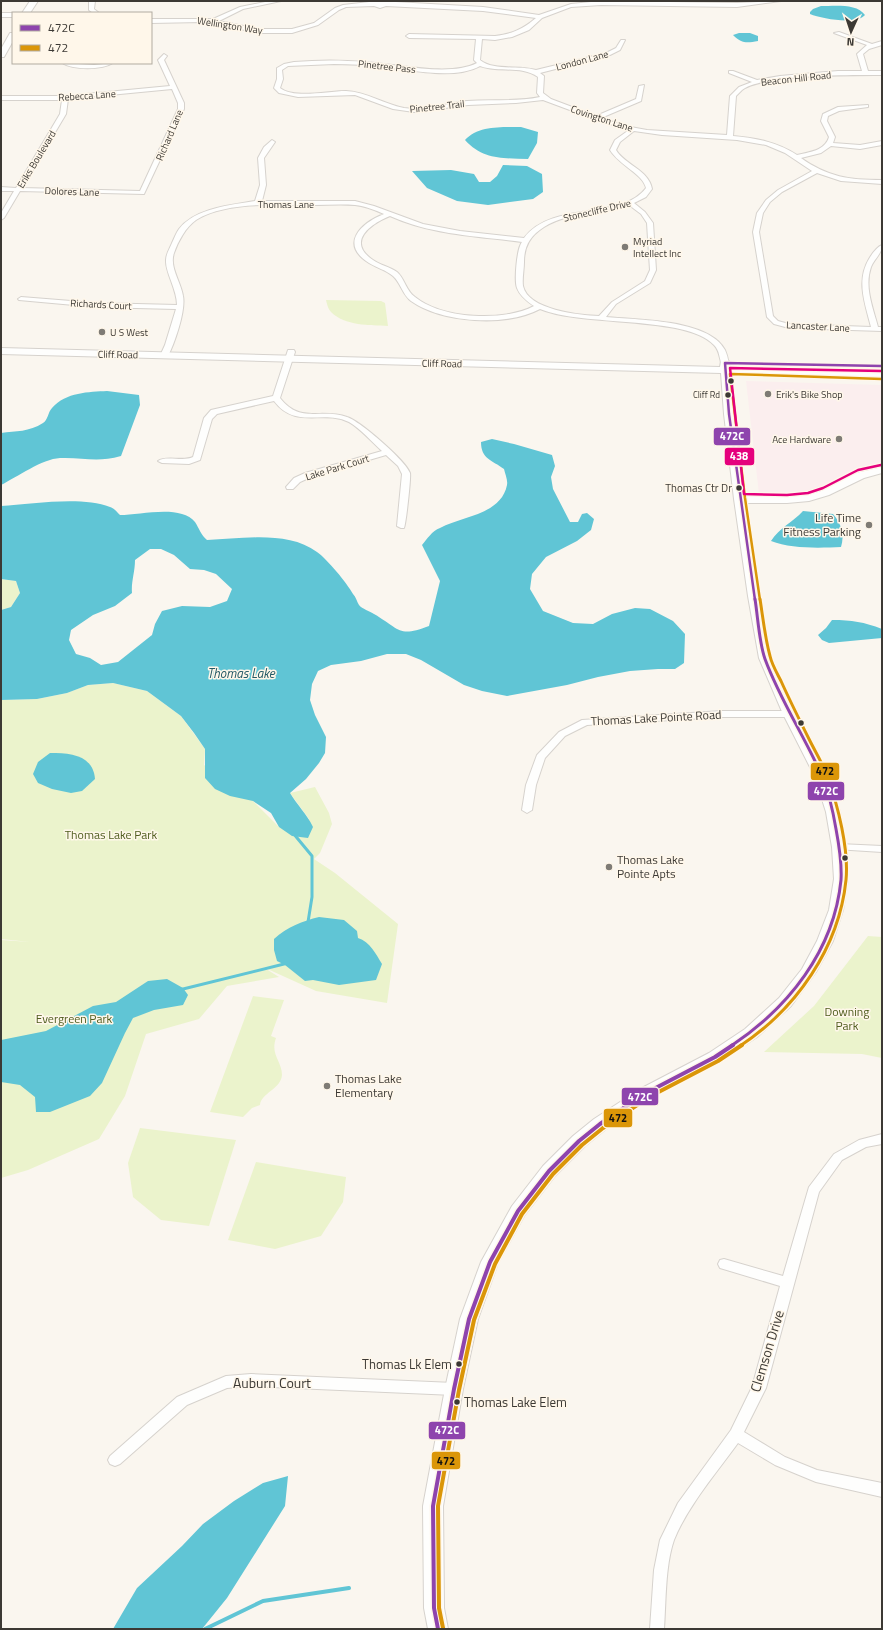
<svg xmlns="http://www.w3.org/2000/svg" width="883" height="1630" font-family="'Titillium Web',sans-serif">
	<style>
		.commercial { fill: #fbeeee }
		.green { fill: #ebf3cc }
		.water { fill: #60c5d5; fill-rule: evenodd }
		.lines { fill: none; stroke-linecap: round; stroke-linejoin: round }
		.stream-far1 { stroke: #60c5d5; stroke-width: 3 }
		.stream { stroke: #60c5d5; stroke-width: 4 }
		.street-casing { stroke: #d6d2cd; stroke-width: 2 }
		.secondary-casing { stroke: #d6d2cd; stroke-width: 2 }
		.street { fill: #fefefd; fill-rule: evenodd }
		.secondary { fill: #fefefd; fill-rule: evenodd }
		.bus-1-far2-casing { stroke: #fff7ea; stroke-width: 5 }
		.bus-1-far1-casing { stroke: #fff7ea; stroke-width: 6 }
		.bus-1-casing { stroke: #fff7ea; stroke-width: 7 }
		.bus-2-far2-casing { stroke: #fff7ea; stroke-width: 5 }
		.bus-2-far1-casing { stroke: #fff7ea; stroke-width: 6 }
		.bus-2-casing { stroke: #fff7ea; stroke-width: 7 }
		.bus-3-casing { stroke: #fff7ea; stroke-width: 5 }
		.bus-1-far2 { stroke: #8e44ad; stroke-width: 2.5 }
		.bus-1-far1 { stroke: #8e44ad; stroke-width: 3 }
		.bus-1 { stroke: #8e44ad; stroke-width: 4 }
		.bus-2-far2 { stroke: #db9608; stroke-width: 2.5 }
		.bus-2-far1 { stroke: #db9608; stroke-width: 3 }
		.bus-2 { stroke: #db9608; stroke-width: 4 }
		.bus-3 { stroke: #e5007d; stroke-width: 2.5 }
		.poi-dot { fill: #7e7b75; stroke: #fff7ea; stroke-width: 1.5 }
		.bus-dot { fill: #3c3934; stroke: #fff7ea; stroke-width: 1.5 }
		.labels { text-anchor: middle; stroke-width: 3; stroke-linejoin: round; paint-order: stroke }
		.far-bus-label { font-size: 9px; fill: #3c3934; stroke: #fff7ea; text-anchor: end }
		.far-street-label { font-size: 10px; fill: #3c3934; stroke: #fff7ea }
		.far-poi-label { font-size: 10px; fill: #3c3934; stroke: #fff7ea; text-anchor: start }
		.bus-label { font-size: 11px; fill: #3c3934; stroke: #fff7ea; text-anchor: end }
		.poi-label { font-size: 12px; fill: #3c3934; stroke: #fff7ea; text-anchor: start }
		.street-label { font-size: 12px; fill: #3c3934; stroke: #fff7ea }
		.park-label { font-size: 12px; fill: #505d1e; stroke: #fff7ea }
		.water-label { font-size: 13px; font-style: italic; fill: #235965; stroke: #fff7ea }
		.near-bus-label { font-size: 13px; fill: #3c3934; stroke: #fff7ea; text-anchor: end }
		.near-street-label { font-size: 14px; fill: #3c3934; stroke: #fff7ea }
		.line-badge { stroke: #fff7ea; stroke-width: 1.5 }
		.badge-label { font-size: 11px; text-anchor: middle; font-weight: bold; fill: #fff }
		.pale-badge-label { font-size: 11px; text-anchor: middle; font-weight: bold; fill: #111 }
	</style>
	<rect width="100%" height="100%" fill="#faf6ef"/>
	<polygon class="commercial" points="746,381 882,385 882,465 869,466 847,473 819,489 805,494 786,495 759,494"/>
	<g class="green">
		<path d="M326 300 381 301 385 303 388 326C370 325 345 326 331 312 328 309 327 304 326 300Z"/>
		<polygon points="1,579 16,581 20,593 11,607 1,610"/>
		<polygon points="113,683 147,691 181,716 205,749 204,765 253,801 279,827 309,819 290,793 315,787 329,813 332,824 320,853 314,859 335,873 398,924 387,1003 316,991 263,967 279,977 227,986 199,1019 146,1034 125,1096 99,1139 28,1170 1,1178 1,940 30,942 1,939 1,700 37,699 67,693 88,685"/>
		<polygon points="868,936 882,937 882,1058 862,1054 764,1052 814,1006"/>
		<path d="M253 996 284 1000 271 1036 276 1038C270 1055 282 1061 282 1075 281 1089 261 1093 260 1105L252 1108 243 1117 210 1112Z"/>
		<polygon points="140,1128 236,1140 209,1226 161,1220 133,1197 128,1163"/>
		<polygon points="256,1162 346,1177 343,1202 321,1236 275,1249 228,1240"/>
	</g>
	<g class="water">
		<path d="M821 6C834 6 857 3 865 15 857 25 822 19 810 14V12L813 9Z"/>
		<path d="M739 33H750L758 36V41C747 43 742 44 733 35Z"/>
		<path d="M521 127 538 132 537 143 528 159C503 158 483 160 465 140 478 125 504 127 521 127Z"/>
		<polygon points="503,165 527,166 542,174 543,192 533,199 488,205 457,201 427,188 412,171 451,170 474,174 479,182 490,182 497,176"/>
		<path d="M107 391 139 395 140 405 121 456C96 463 83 457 60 458 42 459 17 477 1 485V433C16 431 29 432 43 423 48 420 48 412 52 408 66 392 89 392 107 391Z"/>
		<path d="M492 439 514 444 552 455 555 466 551 477 553 489 570 522H578L582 514 587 513 594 519 591 530 577 541 546 557 532 574 530 589 543 611 573 623 593 624 612 614 635 608 650 609 673 621 685 634 684 663 675 669H658L630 671 598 677 567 685 507 696 482 691 464 685 421 660 406 654H387L361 661 331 665 318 671 312 684 310 700 315 715 326 737 325 753 319 763 306 779 290 793C297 805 307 814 313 827L308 838 292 836 279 827 271 813 253 801 230 796 215 789 205 778V749L194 733 181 716 147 691 113 683 88 685 67 693 37 699 1 700V610L11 607 20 593 16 581 1 579V506C32 504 82 496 110 507 114 508 117 512 120 515 140 515 181 504 195 522 199 528 201 535 207 540 241 539 287 530 317 552 327 559 347 583 353 594 356 597 357 602 359 605 362 609 370 611 374 614 400 629 398 638 429 626L440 581 422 545C427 539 432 531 440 528 462 516 501 515 507 485 508 480 505 474 504 469 492 460 481 459 481 442ZM150 549H161L174 555 190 569 204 570 216 574 232 589 227 601 210 607 182 606 162 611 155 624 152 635 118 662 101 665 90 658 76 654 69 640 71 630 93 615 115 606 132 593C131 582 135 572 135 560Z"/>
		<path d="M803 511 833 514C841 523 845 535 841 547 820 548 791 549 771 541 779 528 793 522 803 511Z"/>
		<path d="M832 620C852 620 864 622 882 629V638L829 643 822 640 818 635 826 628Z"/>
		<path d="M50 753C71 753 93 755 95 779L82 791 71 793 52 789 38 783 33 774 38 762Z"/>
		<path d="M319 917 344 920 357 931 358 938C370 942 376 954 382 964L376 980 339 985 313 980 305 981 285 965 277 961 274 950V939C287 927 303 921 319 917Z"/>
		<polygon points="167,979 183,988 188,995 183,1005 154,1010 133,1018 125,1033 102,1083 90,1096 50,1112 36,1112 35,1097 20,1085 1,1082 1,1040 46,1031 93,1006 116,1002 148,981"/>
		<polygon points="288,1476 285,1506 227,1598 202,1629 113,1629 137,1588 182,1546 203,1524 234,1501 263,1483"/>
	</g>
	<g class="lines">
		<g class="stream-far1">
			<polyline points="293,833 312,856 312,897 308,922"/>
			<polyline points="179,990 288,963"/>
		</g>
		<polyline class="stream" points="205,1629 263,1601 349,1588"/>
		<defs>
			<g id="street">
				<polygon points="89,1 95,1 94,9 99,13 93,13 89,10"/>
				<path d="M270 1H281L243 9 219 21 258 29H292L314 23 335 8 343 5 378 1 483 7 539 15 571 4 601 1 737 3 781 1 737 7 601 5 571 7 542 18 529 30 512 37 495 40 482 39 480 60C493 71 519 65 536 70L606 53 616 48 621 40H625L620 50 610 55 540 73 544 76 543 93 551 99 596 116 636 99 639 86 644 85 641 101 601 118 625 126 647 130 727 135 730 96 739 87 752 82 729 73V71H733L757 80 780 76 838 71H862L857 54 867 45 834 33 839 32 872 44 882 41V45L869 49 863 54 868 71H882V75C854 75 763 74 742 90 740 92 738 94 736 96L733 136C756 138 777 142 797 155 809 152 825 151 829 137L821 121 823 114 838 107 868 105V107L839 111 828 116 827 121 835 137 833 143 860 145 882 141V145L860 149 831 146 821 153 801 158C828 177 849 180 882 180V184L841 181 817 173 782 192 770 202 763 213 759 232 773 316 778 321 789 324 871 327C865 303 856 281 869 259 872 254 877 247 882 245 882 254 874 259 871 267 864 287 873 308 878 327H882V331L789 328 774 324 767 317 753 232 757 213 766 200 778 190 812 171 785 153 766 145 737 140 662 135 634 131 620 142 616 150C625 165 649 170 652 189L646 197 634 203 645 212 653 223 656 270 650 283 616 304 606 317C636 320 709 319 725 350 727 355 729 360 728 365H722C719 358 720 351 714 345 686 315 583 327 540 309 506 327 442 323 411 301 402 294 401 283 393 276 386 270 377 268 369 263 339 244 361 223 384 214 375 210 365 206 355 205 341 204 327 205 313 205 279 205 226 201 196 220 186 227 178 241 174 253 169 267 181 282 183 296 186 311 174 345 167 358H164L160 356 165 345 176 309 96 307 19 300 18 299 21 297 96 303 177 305C177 289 165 272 166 260 166 254 170 248 172 243 174 239 176 233 179 229 195 208 231 205 255 201L260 185 258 158 264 147 272 140 275 142 264 158 266 185 262 201H355L374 206 423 224 460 231 524 238C553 200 621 221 646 188 643 174 619 165 610 150L615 140 629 130 594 119 543 100 516 103 468 105 414 112 393 109 355 95 298 97 279 93 274 88 277 79V68L284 64 294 62C318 60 342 60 365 62 396 64 450 77 477 63L474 60 476 39 409 38 406 36 409 34 495 36C512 34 523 29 536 18L483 11 386 6 380 8 374 6 346 7 339 10 318 25 292 33H258L214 23 202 22 151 23V19H213L240 7ZM334 64C351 64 367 65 383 67 412 70 454 80 480 66 499 73 521 65 538 77L537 93 540 97C516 102 492 99 467 101 446 103 425 111 404 108 384 104 367 92 346 91 328 91 294 99 280 88L283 79 282 70 288 66ZM629 205 641 214 647 223 650 270 645 281 612 302 599 316C579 315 528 310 523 286 522 278 524 270 524 262 524 246 530 236 544 227 568 212 602 213 629 205ZM390 216C432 235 477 236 522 242 517 248 514 280 517 288 520 296 528 302 534 306 504 322 442 319 415 297 406 291 405 279 397 272 390 267 380 265 373 260 346 242 370 224 390 216Z"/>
				<rect x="1" y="13" width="12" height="4"/>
				<path d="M164 54 167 56 164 60 184 103V109L144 194 20 191 4 218 1 220V213L14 191H1V187L16 188 60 114 62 100H1V96H65L170 86 158 60ZM172 89 178 103V109L140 191 22 188 66 114 68 99Z"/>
				<path d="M62 63 94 65 113 63C102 70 73 70 62 63Z"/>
				<path d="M288 350H294L295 352 280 398C300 424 321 408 347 417 360 421 406 461 410 473 411 478 406 523 404 528H401L397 526 402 474 398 466 386 455 311 477 300 482 293 489H287L286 487 294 478 305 473 382 451C373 443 360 428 349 422 322 409 296 430 274 401L217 414 212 419 200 460 189 464 162 463 158 461C166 455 183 462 193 457L204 418 211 410 273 396Z"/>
				<polygon points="722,711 790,711 795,714 790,717 722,717 587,725 565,736 545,758 536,785 532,810 527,813 522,810 526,785 537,755 559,732 582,720"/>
				<polygon points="839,844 882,846 882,852 835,849 834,847"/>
				<path d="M882 1134V1144L866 1147 842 1160 819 1192 766 1388 744 1432 785 1457 817 1470 882 1483V1497L816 1482 775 1465 738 1443C717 1472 687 1507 674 1540 665 1566 666 1602 664 1629H650L654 1570 660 1540 678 1503 731 1430 752 1387 780 1286 720 1268 718 1264 720 1260 724 1259 783 1276 809 1187 834 1154 859 1140Z"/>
				<polygon points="251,1374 454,1383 459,1385 461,1389 459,1393 454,1395 251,1386 227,1388 187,1405 120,1464 115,1466 110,1464 108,1460 110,1456 177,1397 226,1376"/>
			</g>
			<g id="secondary">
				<polygon points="30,1 38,1 30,13 22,13"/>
				<polygon points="10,33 13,33 13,41 4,57 1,57 1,49"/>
				<polygon points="1,348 720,367 721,361 729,361 730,367 882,371 882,377 731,373 734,414 745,496 787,497 808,495 821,491 856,473 882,467 882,473 864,478 829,495 809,501 787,503 746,503 760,596 771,658 797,714 829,777 840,812 846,847 848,879 843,910 833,941 816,972 791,1006 757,1037 721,1061 652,1097 606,1129 585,1146 555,1176 524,1216 498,1263 478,1319 463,1389 443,1506 444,1608 448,1629 428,1629 424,1608 423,1506 445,1389 460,1319 481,1262 512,1206 543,1166 573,1136 594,1119 640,1089 709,1053 745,1029 779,998 802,969 817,941 829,910 834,879 832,847 826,812 815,777 783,714 759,658 748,596 734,499 724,414 721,373 1,354"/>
			</g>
		</defs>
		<use href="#street" class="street-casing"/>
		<use href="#secondary" class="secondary-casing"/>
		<use href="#street" class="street"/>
		<use href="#secondary" class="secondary"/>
		<defs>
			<polyline id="bus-1-far2" points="755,600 729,414 725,363 882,366"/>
			<path id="bus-1-far1" d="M731 1046C788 1008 834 951 841 880 842 864 839 845 836 829 833 811 829 793 822 776 805 737 780 700 765 659 759 642 758 618 755 599"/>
			<polyline id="bus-1" points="438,1629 434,1608 433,1506 454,1389 469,1319 490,1262 518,1211 549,1171 579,1141 600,1124 646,1093 715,1057 733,1045"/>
			<polyline id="bus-2-far2" points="760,600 745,498 730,374 882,379"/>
			<path id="bus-2-far1" d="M740 1046C796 1009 839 948 846 880 849 850 838 805 827 776 823 764 816 753 810 741 800 721 790 701 781 681 777 673 772 665 770 656 765 638 763 618 760 599"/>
			<polyline id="bus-2" points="443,1628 439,1608 438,1506 459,1390 474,1320 495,1264 522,1214 553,1174 582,1145 603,1128 649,1097 718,1061 742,1045"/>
			<polyline id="bus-3" points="881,465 858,470 823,488 808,493 787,495 744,494 730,368 882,371"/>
		</defs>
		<use href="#bus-1-far2" class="bus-1-far2-casing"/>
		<use href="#bus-1-far1" class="bus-1-far1-casing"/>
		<use href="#bus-1" class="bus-1-casing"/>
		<use href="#bus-2-far2" class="bus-2-far2-casing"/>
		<use href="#bus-2-far1" class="bus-2-far1-casing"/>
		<use href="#bus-2" class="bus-2-casing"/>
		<use href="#bus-3" class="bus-3-casing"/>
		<use href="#bus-1-far2" class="bus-1-far2"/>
		<use href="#bus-1-far1" class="bus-1-far1"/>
		<use href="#bus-1" class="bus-1"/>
		<use href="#bus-2-far2" class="bus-2-far2"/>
		<use href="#bus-2-far1" class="bus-2-far1"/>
		<use href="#bus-2" class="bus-2"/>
		<use href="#bus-3" class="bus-3"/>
	</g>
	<g class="poi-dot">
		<circle cx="625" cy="247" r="4"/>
		<circle cx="102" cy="332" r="4"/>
		<circle cx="768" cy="394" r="4"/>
		<circle cx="839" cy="439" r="4"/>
		<circle cx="869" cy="525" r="4"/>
		<circle cx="609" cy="867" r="4"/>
		<circle cx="327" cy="1086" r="4"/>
	</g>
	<g class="bus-dot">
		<circle cx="731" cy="381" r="3.5"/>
		<circle cx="728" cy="395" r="3.5"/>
		<circle cx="739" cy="488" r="3.5"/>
		<circle cx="801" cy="723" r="3.5"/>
		<circle cx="845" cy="858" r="3.5"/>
		<circle cx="459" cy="1364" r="3.5"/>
		<circle cx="457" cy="1402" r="3.5"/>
	</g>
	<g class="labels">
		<g class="far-bus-label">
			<text x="720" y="398">Cliff Rd</text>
		</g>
		<g class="far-street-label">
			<text transform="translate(230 25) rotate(9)" y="4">Wellington Way</text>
			<text transform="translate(582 60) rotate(-15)" y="4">London Lane</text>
			<text transform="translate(387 66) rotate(6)" y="4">Pinetree Pass</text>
			<text transform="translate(796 78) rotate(-6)" y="4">Beacon Hill Road</text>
			<text transform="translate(87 95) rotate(-4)" y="4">Rebecca Lane</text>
			<text transform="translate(437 106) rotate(-6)" y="4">Pinetree Trail</text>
			<text transform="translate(602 118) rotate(18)" y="4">Covington Lane</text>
			<text transform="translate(169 135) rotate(-67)" y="4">Richard Lane</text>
			<text transform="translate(36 159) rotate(-59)" y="4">Eriks Boulevard</text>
			<text transform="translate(72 191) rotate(2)" y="4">Dolores Lane</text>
			<text x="286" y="208">Thomas Lane</text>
			<text transform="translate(597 210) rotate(-13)" y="4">Stonecliffe Drive</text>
			<text transform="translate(101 304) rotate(3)" y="4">Richards Court</text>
			<text transform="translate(818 326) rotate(3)" y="4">Lancaster Lane</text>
			<text transform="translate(118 354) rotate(1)" y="4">Cliff Road</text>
			<text transform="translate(442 363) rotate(1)" y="4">Cliff Road</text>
			<text transform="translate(337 467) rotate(-17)" y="4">Lake Park Court</text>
		</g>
		<g class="far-poi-label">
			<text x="633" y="245">Myriad<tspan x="633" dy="12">Intellect Inc</tspan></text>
			<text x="110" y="336">U S West</text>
			<text x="776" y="398">Erik's Bike Shop</text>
			<text x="831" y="443" text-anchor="end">Ace Hardware</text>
		</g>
		<g class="bus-label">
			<text x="732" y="492">Thomas Ctr Dr</text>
		</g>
		<g class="poi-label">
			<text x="861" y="522" text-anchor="end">Life Time<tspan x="861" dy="14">Fitness Parking</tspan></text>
			<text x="617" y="864">Thomas Lake<tspan x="617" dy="14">Pointe Apts</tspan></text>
			<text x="335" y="1083">Thomas Lake<tspan x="335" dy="14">Elementary</tspan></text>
		</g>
		<g class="street-label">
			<text transform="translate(656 718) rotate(-3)" y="4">Thomas Lake Pointe Road</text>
		</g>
		<g class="park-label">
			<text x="111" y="839">Thomas Lake Park</text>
			<text x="847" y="1016">Downing<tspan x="847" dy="14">Park</tspan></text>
			<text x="74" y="1023">Evergreen Park</text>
		</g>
		<g class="water-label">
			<text x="241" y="678">Thomas Lake</text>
		</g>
		<g class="near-bus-label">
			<text x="452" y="1369">Thomas Lk Elem</text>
			<text x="464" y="1407" text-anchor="start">Thomas Lake Elem</text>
		</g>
		<g class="near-street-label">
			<text transform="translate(767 1351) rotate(-73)" y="5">Clemson Drive</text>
			<text x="272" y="1388">Auburn Court</text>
		</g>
	</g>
	<g class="line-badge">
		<rect x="713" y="427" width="38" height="19" rx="4" fill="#8e44ad"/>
		<rect x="724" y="447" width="31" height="19" rx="4" fill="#e5007d"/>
		<rect x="810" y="762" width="30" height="19" rx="4" fill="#db9608"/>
		<rect x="807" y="781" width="38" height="20" rx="4" fill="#8e44ad"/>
		<rect x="621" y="1087" width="38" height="19" rx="4" fill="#8e44ad"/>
		<rect x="603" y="1108" width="30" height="20" rx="4" fill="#db9608"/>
		<rect x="428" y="1421" width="38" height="19" rx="4" fill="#8e44ad"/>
		<rect x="431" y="1451" width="30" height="19" rx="4" fill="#db9608"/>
	</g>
	<g class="badge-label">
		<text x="732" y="440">472C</text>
		<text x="739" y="460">438</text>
		<text x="826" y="795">472C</text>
		<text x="640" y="1101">472C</text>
		<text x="447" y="1434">472C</text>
	</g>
	<g class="pale-badge-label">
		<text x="825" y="775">472</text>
		<text x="618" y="1122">472</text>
		<text x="446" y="1465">472</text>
	</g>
	<rect width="883" height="1630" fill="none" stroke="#3c3934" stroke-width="4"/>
	<rect x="12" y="12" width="140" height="52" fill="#fff7ea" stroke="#b1aba1"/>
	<rect x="20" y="25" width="20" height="6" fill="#8e44ad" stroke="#b1aba1"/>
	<text x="48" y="32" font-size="12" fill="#3c3934">472C</text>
	<rect x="20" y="45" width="20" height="6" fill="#db9608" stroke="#b1aba1"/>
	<text x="48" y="52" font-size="12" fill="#3c3934">472</text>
	<g transform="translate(851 32) rotate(183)" stroke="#fff7ea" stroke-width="3" paint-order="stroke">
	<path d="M0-3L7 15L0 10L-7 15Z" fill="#3c3934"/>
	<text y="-6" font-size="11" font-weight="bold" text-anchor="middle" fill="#3c3934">N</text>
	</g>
</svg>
